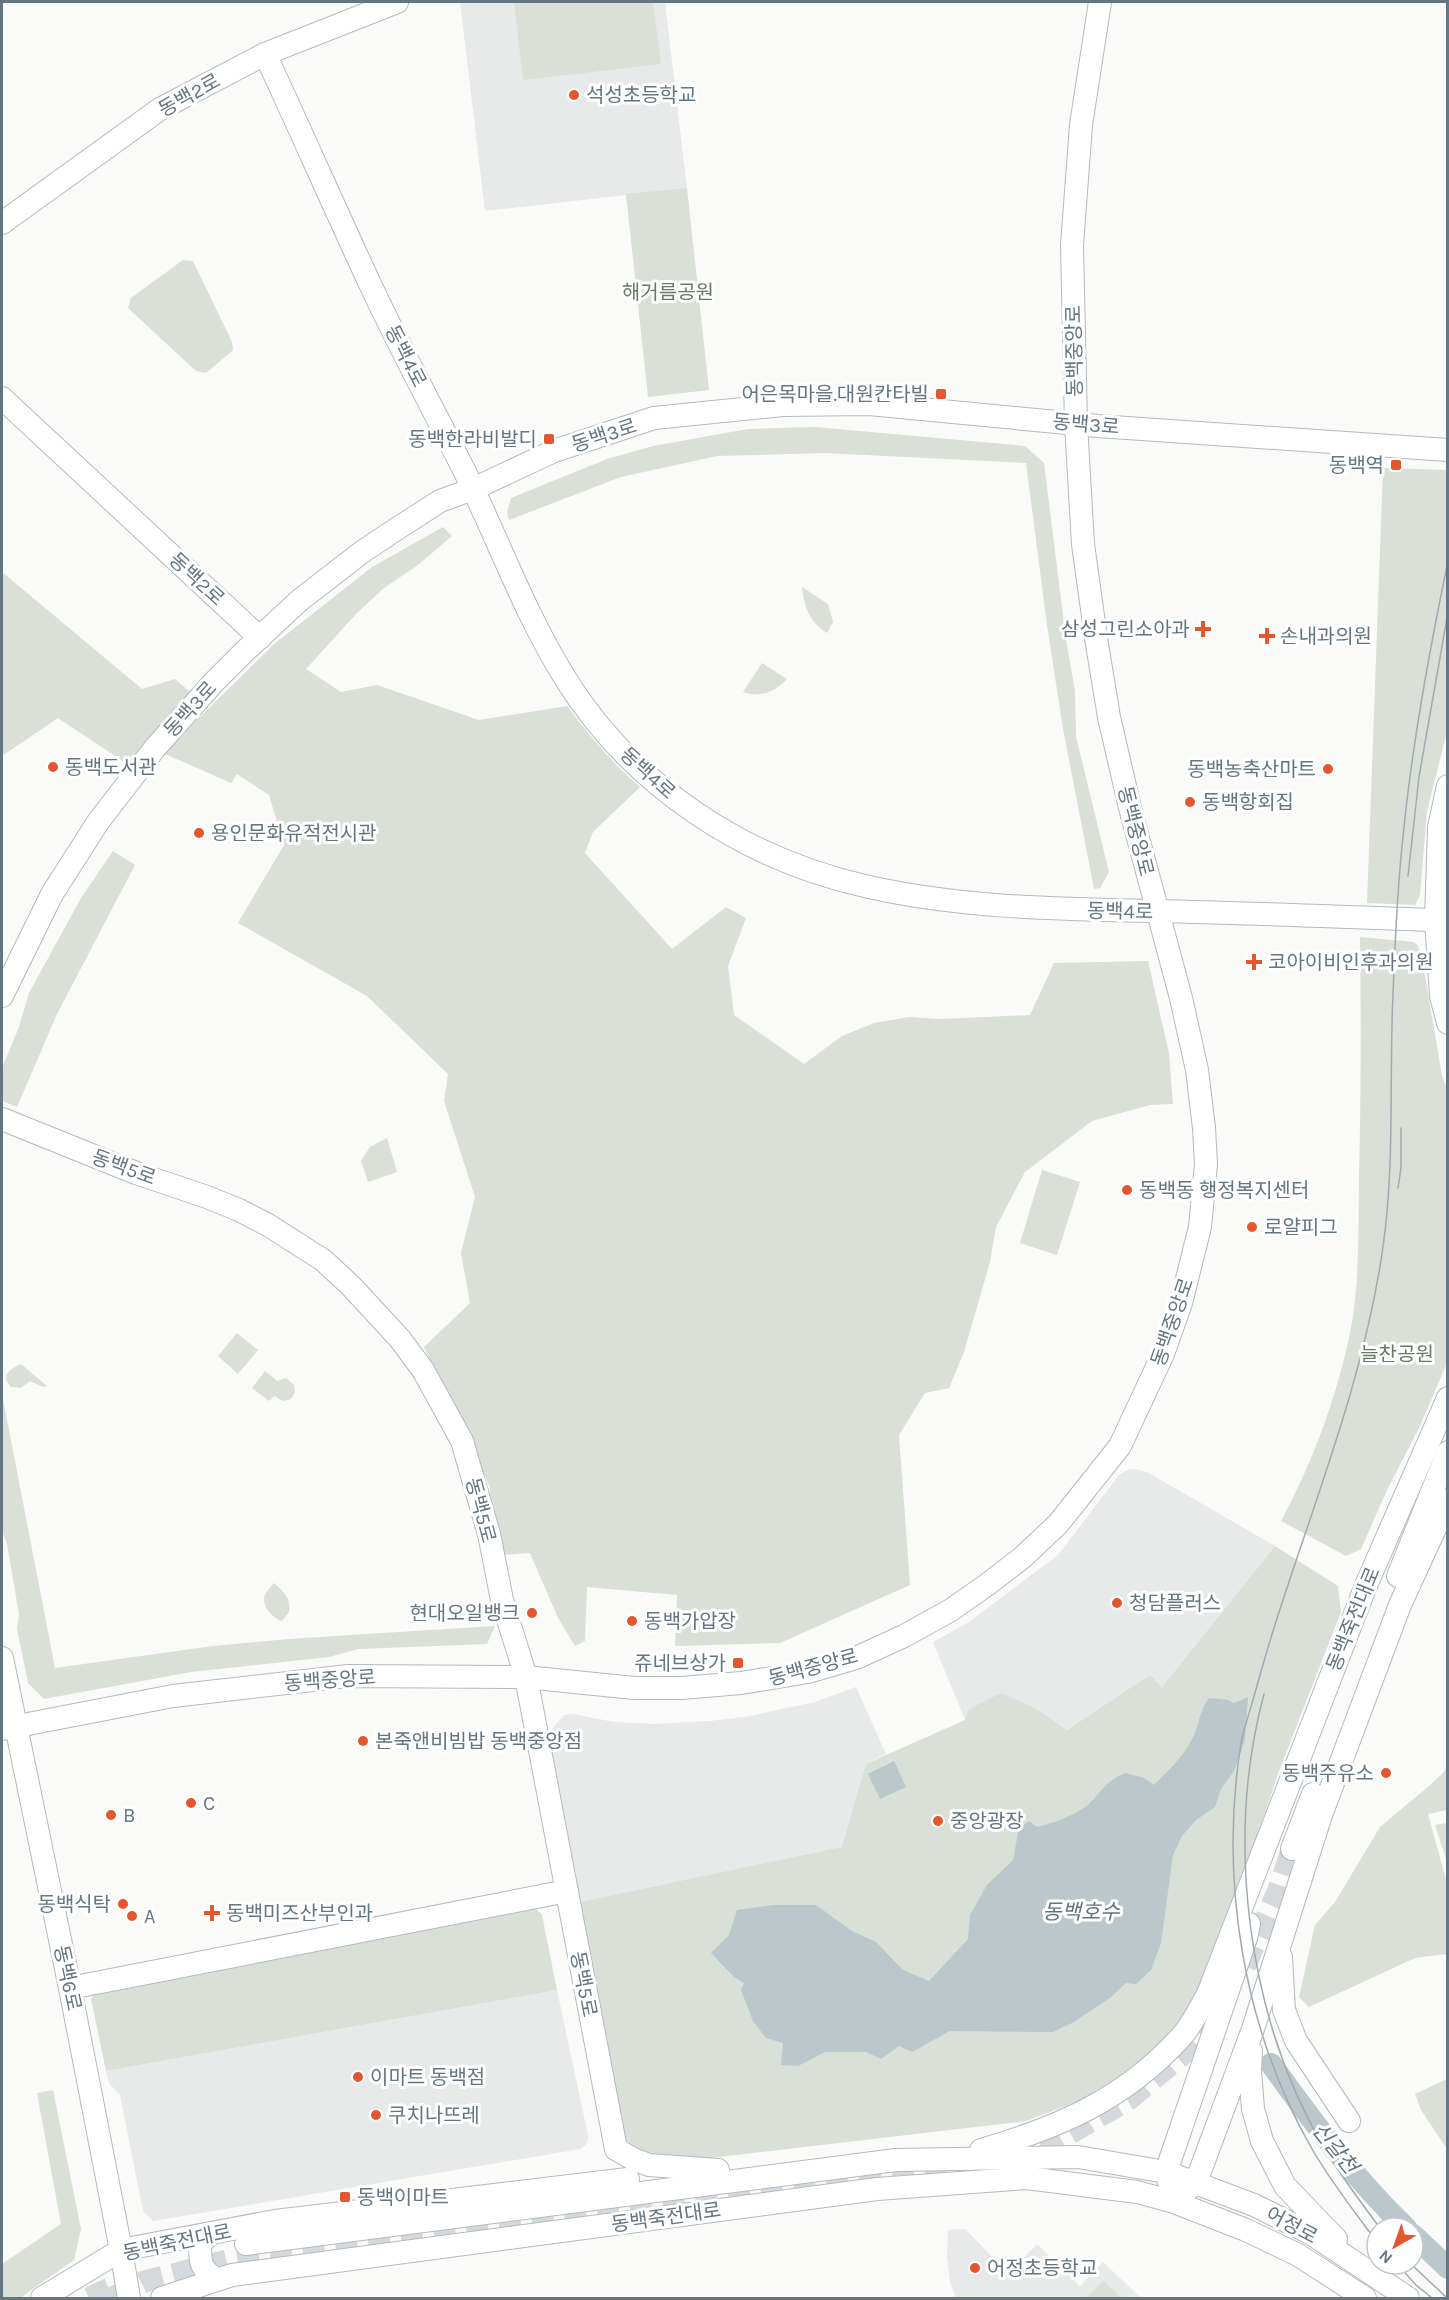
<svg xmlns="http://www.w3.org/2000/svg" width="1449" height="2300" font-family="Karla,'Noto Sans KR',sans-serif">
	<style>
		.built { fill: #e8e9e9 }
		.green { fill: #dadfd7 }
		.water { fill: #bbc7cb }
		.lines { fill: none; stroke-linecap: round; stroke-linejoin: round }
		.river { stroke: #bbc7cb; stroke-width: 22 }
		.secondary-tunnel { stroke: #d5d9db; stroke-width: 22; stroke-dasharray: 22 11; stroke-linecap: butt }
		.secondary-casing { stroke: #b3babf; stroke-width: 24 }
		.secondary { stroke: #fff; stroke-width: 22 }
		.tram { stroke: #a2aab0; stroke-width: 1.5 }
		.poi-dot { fill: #e4572e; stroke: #fff; stroke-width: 2 }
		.labels { text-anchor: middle; stroke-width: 6; stroke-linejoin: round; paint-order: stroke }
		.street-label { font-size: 20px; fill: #657683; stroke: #fff }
		.poi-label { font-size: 20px; fill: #657683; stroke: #fff; text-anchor: start }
		.park-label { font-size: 20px; fill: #687a64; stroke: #fff }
		.water-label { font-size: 21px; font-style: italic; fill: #60757c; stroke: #fff }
	</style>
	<rect width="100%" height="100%" fill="#fafaf8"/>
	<g class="built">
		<polygon points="460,2 665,2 687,188 485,211"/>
		<polygon points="1135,1469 1147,1472 1275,1546 1162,1687 1149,1676 1067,1730 1037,1709 965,1720 933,1642 969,1622 1058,1555 1119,1475 1127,1470"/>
		<polygon points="856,1687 886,1754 866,1764 843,1847 580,1902 549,1736 553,1728 564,1715 573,1714 614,1722 655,1724 709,1721 745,1717 815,1702"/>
		<polygon points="557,1990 588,2135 588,2140 585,2146 580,2149 153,2221 143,2211 120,2095 109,2083 106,2071"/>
		<polygon points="965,2229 1008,2273 1037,2244 1080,2286 1103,2262 1141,2298 956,2298 950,2282 947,2256 948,2230"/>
	</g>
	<g class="green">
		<polygon points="514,2 653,2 661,64 523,80"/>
		<polygon points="687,188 709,390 648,397 626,194"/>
		<polygon points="183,260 193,261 232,342 233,350 206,373 196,371 128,308 131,298"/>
		<polygon points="815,427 1025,446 1044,463 1066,640 1075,691 1076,737 1109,872 1100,888 1094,889 1063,729 1047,625 1026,463 824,453 717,456 621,477 509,520 507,513 511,498 607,459 653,446 748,429"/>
		<polygon points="1383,468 1447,470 1447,732 1427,811 1420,895 1415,905 1367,903"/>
		<path d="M443 527 452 536 418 565 384 588 357 613 306 669 341 692 377 685 479 720 567 706C589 735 612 763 640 787L593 832 585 853 672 949 726 907 746 918 728 966 734 1015 804 1064 842 1036 874 1023 909 1017 939 1019 1030 1015 1054 963 1148 961 1169 1053 1173 1104 1150 1105 1092 1121 1025 1172 996 1227 990 1262 964 1352 949 1388 925 1393 899 1435 910 1585 780 1643 675 1646 677 1595 587 1587 585 1641 575 1646 558 1618 530 1553 502 1555 491 1507 490 1487 424 1347 470 1303 461 1253 475 1197 444 1101 448 1074 367 996 238 923 284 845 269 795 237 774 231 783 163 753 273 645 372 567Z"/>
		<polygon points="2,572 142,689 175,679 190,692 129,765 58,718 2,756"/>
		<path d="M802 587 828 604 833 622 827 633C809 622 804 606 802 587Z"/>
		<path d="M762 663 787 679C775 692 761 698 743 692Z"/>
		<polygon points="113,851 135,865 57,1014 17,1107 2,1101 2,1068 19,1027 29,993 81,898"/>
		<path d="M1360 937 1414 942 1418 946 1422 958 1442 1076 1447 1089V1363L1419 1428 1388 1488 1361 1549 1346 1556 1281 1521C1313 1461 1336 1400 1350 1333 1360 1283 1358 1230 1359 1179 1361 1098 1361 1018 1360 937Z"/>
		<polygon points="387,1138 397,1172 368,1182 361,1161 370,1147"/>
		<polygon points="1042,1170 1080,1182 1057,1255 1020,1243"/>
		<polygon points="237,1333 258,1350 238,1374 218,1356"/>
		<path d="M21 1364 47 1386 43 1387 30 1381 21 1388 11 1387C0 1375 10 1369 21 1364Z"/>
		<polygon points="265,1371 277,1381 286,1378 294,1385 295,1392 291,1399 283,1401 274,1396 269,1401 252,1388"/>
		<polygon points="2,1394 55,1668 213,1646 288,1639 495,1626 487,1644 358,1649 329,1657 191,1672 44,1699 28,1683 17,1629 19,1614 7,1544 2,1531"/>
		<polygon points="1275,1546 1338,1586 1341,1612 1279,1771 1234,1906 1194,2007 1166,2039 1114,2082 1087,2098 1026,2121 667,2163 632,2149 624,2135 580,1902 842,1847 866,1764 965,1720 969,1709 1001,1693 1037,1709 1067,1730 1150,1675 1162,1687"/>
		<path d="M274 1583C284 1592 291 1598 289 1612L282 1621C273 1619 260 1604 265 1595 267 1591 271 1586 274 1583Z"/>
		<polygon points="1447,1764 1447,1810 1428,1814 1447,1883 1447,1954 1415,1958 1309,2007 1299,1997 1315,1925 1335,1902 1380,1827 1429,1786 1444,1772"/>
		<polygon points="1447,1823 1448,1823 1447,1862 1435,1825"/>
		<polygon points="535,1908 542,1915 557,1990 106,2071 91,1999 100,1988"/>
		<polygon points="1447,2079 1447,2149 1421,2110 1415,2094"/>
		<polygon points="53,2090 81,2229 74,2260 20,2298 2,2298 2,2264 61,2224 37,2093"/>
		<polygon points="1103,2281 1122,2298 1086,2298"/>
	</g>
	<g class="water">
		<path d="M1248 1697 1245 1740 1239 1758 1234 1771 1221 1789 1215 1807 1196 1820 1182 1836 1173 1855 1161 1943 1151 1970 1136 1984 1126 1983 1110 1998 1072 2023 1053 2032 950 2031 912 2052 899 2046 881 2059 866 2052H825L798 2066 781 2065 783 2043 766 2038 753 2021 741 1990 744 1983 735 1978 711 1953 729 1935 737 1910 773 1905H816L852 1931 876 1942 903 1970 929 1981 968 1939 970 1915 987 1885 1013 1860 1019 1828 1029 1821 1037 1827C1052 1824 1078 1814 1089 1804 1104 1789 1105 1782 1125 1773L1144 1778 1154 1785C1167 1772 1182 1758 1191 1741 1199 1727 1199 1711 1209 1698L1228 1700 1234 1703Z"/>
		<polygon points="894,1761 906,1787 880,1799 868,1774"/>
	</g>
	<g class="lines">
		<g class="river">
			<path d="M1271 2064C1313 2122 1354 2178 1406 2228"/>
			<polyline points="1413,2235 1448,2268"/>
		</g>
		<g class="secondary-tunnel">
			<polyline points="1245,1966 1278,1891 1292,1849"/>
			<polyline points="1008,2153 1053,2143 1128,2100 1181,2056 1220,2007"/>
			<polyline points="89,2298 124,2282"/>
			<polyline points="112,2298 143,2282 233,2259 928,2171 959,2164"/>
		</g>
		<defs>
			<g id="secondary">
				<path d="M265 54C301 131 335 209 371 286 400 348 433 409 464 470 498 539 524 612 565 678 632 786 745 860 869 887 963 908 1060 909 1156 911 1249 913 1342 917 1436 920"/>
				<polyline points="2,223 160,109 265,54 397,2"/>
				<polyline points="2,398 260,638"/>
				<polyline points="1448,786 1439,827 1436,920 1441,996 1448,1023"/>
				<polyline points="2,996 52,894 98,822 155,748 214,682 246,650 300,600 362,552 398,528 440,501 473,489 554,451 654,418 783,405 869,404 1098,426 1448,450"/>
				<polyline points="2,1119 136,1173 207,1197 239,1210 268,1225 323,1260 351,1286 400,1339 423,1370 462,1441 489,1534 502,1600 526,1677 616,2149"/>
				<polyline points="1398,1576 1448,1452"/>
				<polyline points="2,1658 70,1988 121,2250 129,2298"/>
				<polyline points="2,1729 173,1696 348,1676 526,1677 634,1688 682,1688 741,1683 808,1672 856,1658 904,1636 951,1610 988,1584 1023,1557 1058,1524 1120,1446 1163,1354 1181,1303 1200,1227 1206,1164 1204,1128 1197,1070 1181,998 1130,808 1109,717 1096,638 1083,544 1076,424 1072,245 1081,125 1100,2"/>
				<polyline points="1292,1849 1313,1794"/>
				<polyline points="1281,1957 1284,2010 1296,2041 1349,2121"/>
				<polyline points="70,1988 567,1891"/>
				<polyline points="1251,2051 1250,2071 1253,2109 1262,2141 1285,2186 1336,2239"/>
				<polyline points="616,2149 633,2159 649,2165 718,2170"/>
				<path d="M981 2150C1060 2127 1125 2099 1181 2037 1192 2025 1200 2008 1208 1994L1367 1583 1448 1398"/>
				<polyline points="1170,2186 1166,2172 1246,1938 1249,1924"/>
				<polyline points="1184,2193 1196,2182 1253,2029 1321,1815 1400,1605 1448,1500"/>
				<path d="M211 2234 200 2243C200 2263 200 2268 216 2279"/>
				<polyline points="246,2244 896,2160 1078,2157 1166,2172 1254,2205 1312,2234 1408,2298"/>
				<polyline points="42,2298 121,2250 275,2221 628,2179"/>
				<polyline points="162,2298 232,2275 877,2189 1027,2178 1137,2192 1174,2202 1246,2230 1298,2255 1365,2298"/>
			</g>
		</defs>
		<use href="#secondary" class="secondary-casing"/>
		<use href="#secondary" class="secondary"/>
		<g class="tram">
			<polyline points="1408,876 1419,777 1448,612"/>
			<polyline points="1398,1188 1401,1168 1401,1128"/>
			<path d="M1264 1694C1225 1840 1247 2015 1323 2146 1340 2175 1360 2201 1380 2228"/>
			<path d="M1377 2242C1354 2211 1331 2182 1312 2149 1243 2028 1219 1880 1241 1743 1244 1728 1249 1714 1253 1700 1262 1667 1272 1633 1283 1600 1321 1484 1366 1368 1383 1247 1395 1163 1389 1079 1393 994 1395 942 1397 889 1403 837 1412 744 1429 652 1448 561"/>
			<polyline points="1397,2264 1416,2285 1432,2298"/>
			<polyline points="1411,2264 1447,2298"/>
		</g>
	</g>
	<g class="poi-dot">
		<circle cx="574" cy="95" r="6"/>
		<rect x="935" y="388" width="12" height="12" rx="3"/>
		<rect x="543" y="433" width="12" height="12" rx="3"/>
		<rect x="1390" y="459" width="12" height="12" rx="3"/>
		<path d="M1200 620h6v6h6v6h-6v6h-6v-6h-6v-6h6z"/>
		<path d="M1264 627h6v6h6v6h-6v6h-6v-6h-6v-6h6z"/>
		<circle cx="53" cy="767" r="6"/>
		<circle cx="1328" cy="769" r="6"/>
		<circle cx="1190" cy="802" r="6"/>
		<circle cx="199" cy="833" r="6"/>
		<path d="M1251 953h6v6h6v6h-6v6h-6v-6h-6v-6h6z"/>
		<circle cx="1127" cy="1190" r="6"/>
		<circle cx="1252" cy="1227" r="6"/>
		<circle cx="1117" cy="1603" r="6"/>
		<circle cx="532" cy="1613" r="6"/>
		<circle cx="632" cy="1621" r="6"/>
		<rect x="732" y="1657" width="12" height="12" rx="3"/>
		<circle cx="363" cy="1741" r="6"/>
		<circle cx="1386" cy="1773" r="6"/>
		<circle cx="191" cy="1803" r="6"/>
		<circle cx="111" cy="1815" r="6"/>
		<circle cx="938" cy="1821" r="6"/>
		<circle cx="123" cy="1904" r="6"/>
		<path d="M209 1904h6v6h6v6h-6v6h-6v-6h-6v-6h6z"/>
		<circle cx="132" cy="1916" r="6"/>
		<circle cx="358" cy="2077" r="6"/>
		<circle cx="376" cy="2115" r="6"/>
		<rect x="339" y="2191" width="12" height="12" rx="3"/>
		<circle cx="975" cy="2268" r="6"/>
	</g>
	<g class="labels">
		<g class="street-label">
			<text transform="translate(189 95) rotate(-29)" y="7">동백2로</text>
			<text transform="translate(1074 351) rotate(-91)" y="7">동백중앙로</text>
			<text transform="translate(406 356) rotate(63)" y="7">동백4로</text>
			<text transform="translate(1086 424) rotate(5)" y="7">동백3로</text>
			<text transform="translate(604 435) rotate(-18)" y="7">동백3로</text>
			<text transform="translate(197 579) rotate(43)" y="7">동백2로</text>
			<text transform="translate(190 709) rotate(-48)" y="7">동백3로</text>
			<text transform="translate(648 773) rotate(42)" y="7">동백4로</text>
			<text transform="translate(1136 831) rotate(76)" y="7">동백중앙로</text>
			<text transform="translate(1120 911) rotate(1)" y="7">동백4로</text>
			<text transform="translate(124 1167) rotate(20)" y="7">동백5로</text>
			<text transform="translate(1172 1322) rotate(-71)" y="7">동백중앙로</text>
			<text transform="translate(481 1510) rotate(75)" y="7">동백5로</text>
			<text transform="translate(1353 1619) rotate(-68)" y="7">동백죽전대로</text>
			<text transform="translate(813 1667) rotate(-15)" y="7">동백중앙로</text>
			<text transform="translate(330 1680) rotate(-4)" y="7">동백중앙로</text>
			<text transform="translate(68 1978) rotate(78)" y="7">동백6로</text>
			<text transform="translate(584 1984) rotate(79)" y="7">동백5로</text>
			<text transform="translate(666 2217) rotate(-8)" y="7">동백죽전대로</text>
			<text transform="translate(1292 2225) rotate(28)" y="7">어정로</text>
			<text transform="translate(177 2242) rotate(-12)" y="7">동백죽전대로</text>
		</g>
		<g class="poi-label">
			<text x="586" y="102">석성초등학교</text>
			<text x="929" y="401" text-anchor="end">어은목마을.대원칸타빌</text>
			<text x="537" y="446" text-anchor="end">동백한라비발디</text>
			<text x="1384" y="472" text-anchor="end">동백역</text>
			<text x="1190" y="636" text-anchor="end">삼성그린소아과</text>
			<text x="1280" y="643">손내과의원</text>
			<text x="65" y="774">동백도서관</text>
			<text x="1316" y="776" text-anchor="end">동백농축산마트</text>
			<text x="1202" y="809">동백항회집</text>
			<text x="211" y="840">용인문화유적전시관</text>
			<text x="1268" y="969">코아이비인후과의원</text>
			<text x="1139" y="1197">동백동 행정복지센터</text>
			<text x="1264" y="1234">로얄피그</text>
			<text x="1129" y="1610">청담플러스</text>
			<text x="520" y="1620" text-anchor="end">현대오일뱅크</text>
			<text x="644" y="1628">동백가압장</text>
			<text x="726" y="1670" text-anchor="end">쥬네브상가</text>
			<text x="375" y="1748">본죽앤비빔밥 동백중앙점</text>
			<text x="1374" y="1780" text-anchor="end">동백주유소</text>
			<text x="203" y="1810">C</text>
			<text x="123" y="1822">B</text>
			<text x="950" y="1828">중앙광장</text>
			<text x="111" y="1911" text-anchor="end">동백식탁</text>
			<text x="226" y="1920">동백미즈산부인과</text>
			<text x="144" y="1923">A</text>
			<text x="370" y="2084">이마트 동백점</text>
			<text x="388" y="2122">쿠치나뜨레</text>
			<text x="357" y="2204">동백이마트</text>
			<text x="987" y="2275">어정초등학교</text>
		</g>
		<g class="park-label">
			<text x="668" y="299">해거름공원</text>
			<text x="1397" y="1361">늘찬공원</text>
		</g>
		<g class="water-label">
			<text x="1081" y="1919">동백호수</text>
			<text transform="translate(1335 2148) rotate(51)" y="7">신갈천</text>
		</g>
	</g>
	<rect width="1449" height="2300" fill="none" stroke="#657683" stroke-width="6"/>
	<g transform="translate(1395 2246) rotate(220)"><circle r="28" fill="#ffffff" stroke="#c1c8cd" stroke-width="1.5"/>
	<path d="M0-4.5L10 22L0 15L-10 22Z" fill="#e4572e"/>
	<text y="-9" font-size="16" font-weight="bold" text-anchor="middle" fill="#657683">N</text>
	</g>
</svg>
